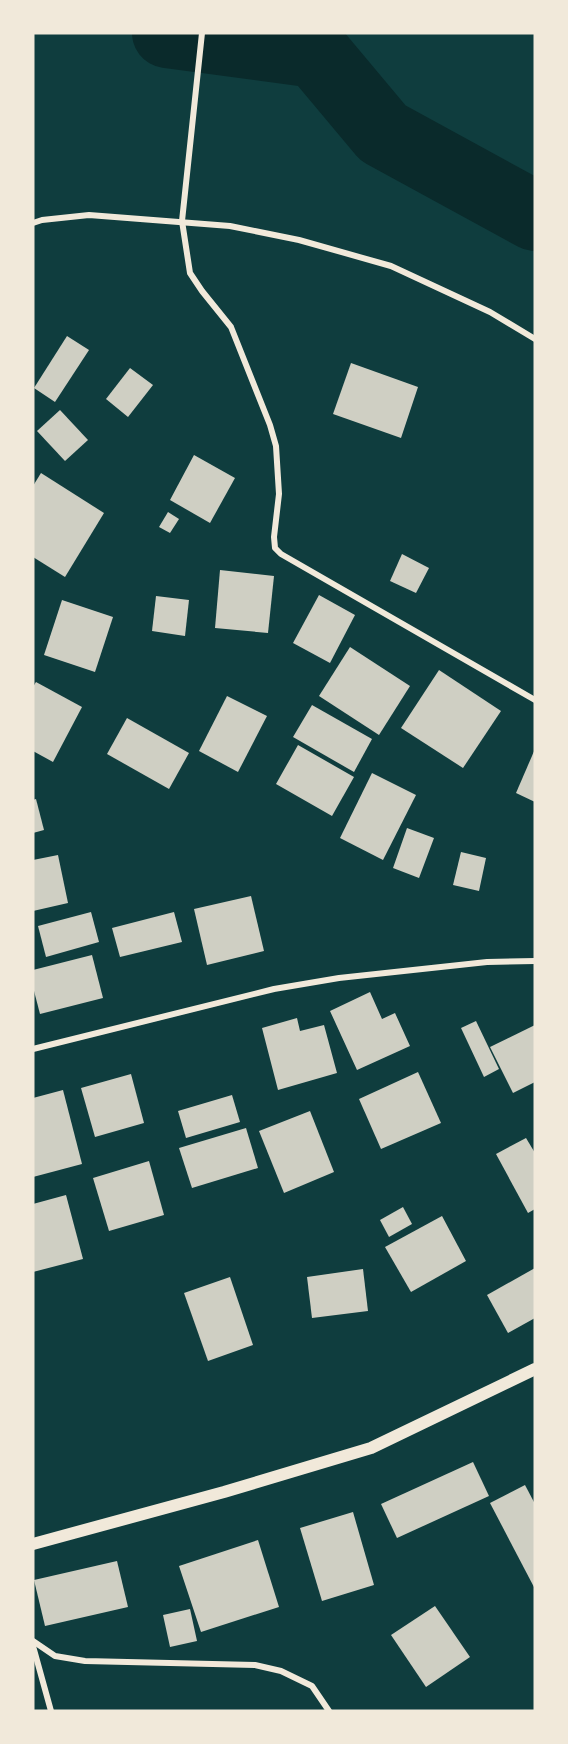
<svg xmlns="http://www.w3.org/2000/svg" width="568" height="1744" font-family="Inter,sans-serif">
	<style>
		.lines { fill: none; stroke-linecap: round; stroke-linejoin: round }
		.river { stroke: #0a2a2b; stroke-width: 70 }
		.building { fill: #cfcfc3 }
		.minor { stroke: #f1e9da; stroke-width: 6 }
		.secondary { stroke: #f1e9da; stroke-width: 12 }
	</style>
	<rect width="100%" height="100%" fill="#0f3d3e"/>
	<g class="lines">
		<polyline class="river" points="167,33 316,53 383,133 535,216"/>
	</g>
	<g class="building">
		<polygon points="67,336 89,350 55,402 34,388"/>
		<polygon points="351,363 418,387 401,438 333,414"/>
		<polygon points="130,368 153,385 128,417 106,399"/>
		<polygon points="60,410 88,440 65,461 37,431"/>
		<polygon points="194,455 235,478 210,523 170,500"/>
		<polygon points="41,473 104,513 65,577 33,557 33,486"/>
		<polygon points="168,512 179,519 170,533 159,527"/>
		<polygon points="402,554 429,568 416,593 390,581"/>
		<polygon points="220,570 274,576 268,633 215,628"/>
		<polygon points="319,595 355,615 330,663 293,643"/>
		<polygon points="156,596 189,600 185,636 152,631"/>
		<polygon points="62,600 113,617 95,672 44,655"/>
		<polygon points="350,647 410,686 379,735 319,696"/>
		<polygon points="439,670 501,711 463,768 401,728"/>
		<polygon points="36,682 82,707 53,762 33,751 33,687"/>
		<polygon points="227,696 267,716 238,772 199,751"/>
		<polygon points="312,705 372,739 354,772 293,737"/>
		<polygon points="127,718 189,753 169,789 107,754"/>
		<polygon points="298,745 354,777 332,816 276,784"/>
		<polygon points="535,749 535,802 516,793"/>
		<polygon points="372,773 416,795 383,860 340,838"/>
		<polygon points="36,799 44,830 33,833 33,800"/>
		<polygon points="407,828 434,838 419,878 393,868"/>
		<polygon points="461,852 486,858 479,891 453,885"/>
		<polygon points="58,855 68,903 33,911 33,860"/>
		<polygon points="251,896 264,951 207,965 194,909"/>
		<polygon points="91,912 99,942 46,957 38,926"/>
		<polygon points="174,912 182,942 120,957 112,928"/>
		<polygon points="92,955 103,998 40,1014 33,987 33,970"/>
		<polygon points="370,992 382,1019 395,1013 410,1046 357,1070 330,1011"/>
		<polygon points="297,1018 300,1031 324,1025 337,1073 278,1090 262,1028"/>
		<polygon points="476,1021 499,1069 484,1077 461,1028"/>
		<polygon points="535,1025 535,1082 513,1093 490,1047"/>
		<polygon points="418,1072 441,1123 381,1149 359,1099"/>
		<polygon points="131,1074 144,1123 95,1137 81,1088"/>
		<polygon points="63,1090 82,1164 33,1177 33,1098"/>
		<polygon points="232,1095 240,1122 186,1138 178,1111"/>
		<polygon points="310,1111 334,1172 284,1193 259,1131"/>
		<polygon points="246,1128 258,1168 192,1188 179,1148"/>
		<polygon points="526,1138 535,1153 535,1209 528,1213 496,1154"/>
		<polygon points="149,1161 164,1215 109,1231 93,1178"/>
		<polygon points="66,1195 83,1259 33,1272 33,1204"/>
		<polygon points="403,1207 412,1224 389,1237 380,1220"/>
		<polygon points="442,1216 466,1261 411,1292 385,1247"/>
		<polygon points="535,1268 535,1318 508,1333 487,1295"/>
		<polygon points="363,1269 368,1311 312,1318 307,1277"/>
		<polygon points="230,1277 253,1345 208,1361 184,1293"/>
		<polygon points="473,1462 489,1496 397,1538 381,1504"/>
		<polygon points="525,1485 535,1504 535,1589 490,1503"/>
		<polygon points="353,1512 374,1585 322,1601 300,1528"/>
		<polygon points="258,1540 279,1607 201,1632 179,1566"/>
		<polygon points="117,1561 128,1607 45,1626 34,1580"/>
		<polygon points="435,1606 470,1657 426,1687 391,1635"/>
		<polygon points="190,1609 197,1641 170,1647 163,1615"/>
	</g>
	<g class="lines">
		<g class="minor">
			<polyline points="202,33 182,221 190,273 202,291 231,327 270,425 276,446 279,494 274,537 275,548 281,554 535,700"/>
			<polyline points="33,223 42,220 89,215 230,226 299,240 391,266 490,312 535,339"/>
			<polyline points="33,1049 274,989 339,978 487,962 535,961"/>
			<polyline points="33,1641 55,1656 85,1661 255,1665 281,1671 312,1686 329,1711"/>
			<polyline points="33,1646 51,1711"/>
		</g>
		<polyline class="secondary" points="33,1544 224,1492 371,1448 535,1369"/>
	</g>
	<rect width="568" height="1744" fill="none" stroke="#f1e9da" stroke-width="69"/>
</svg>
